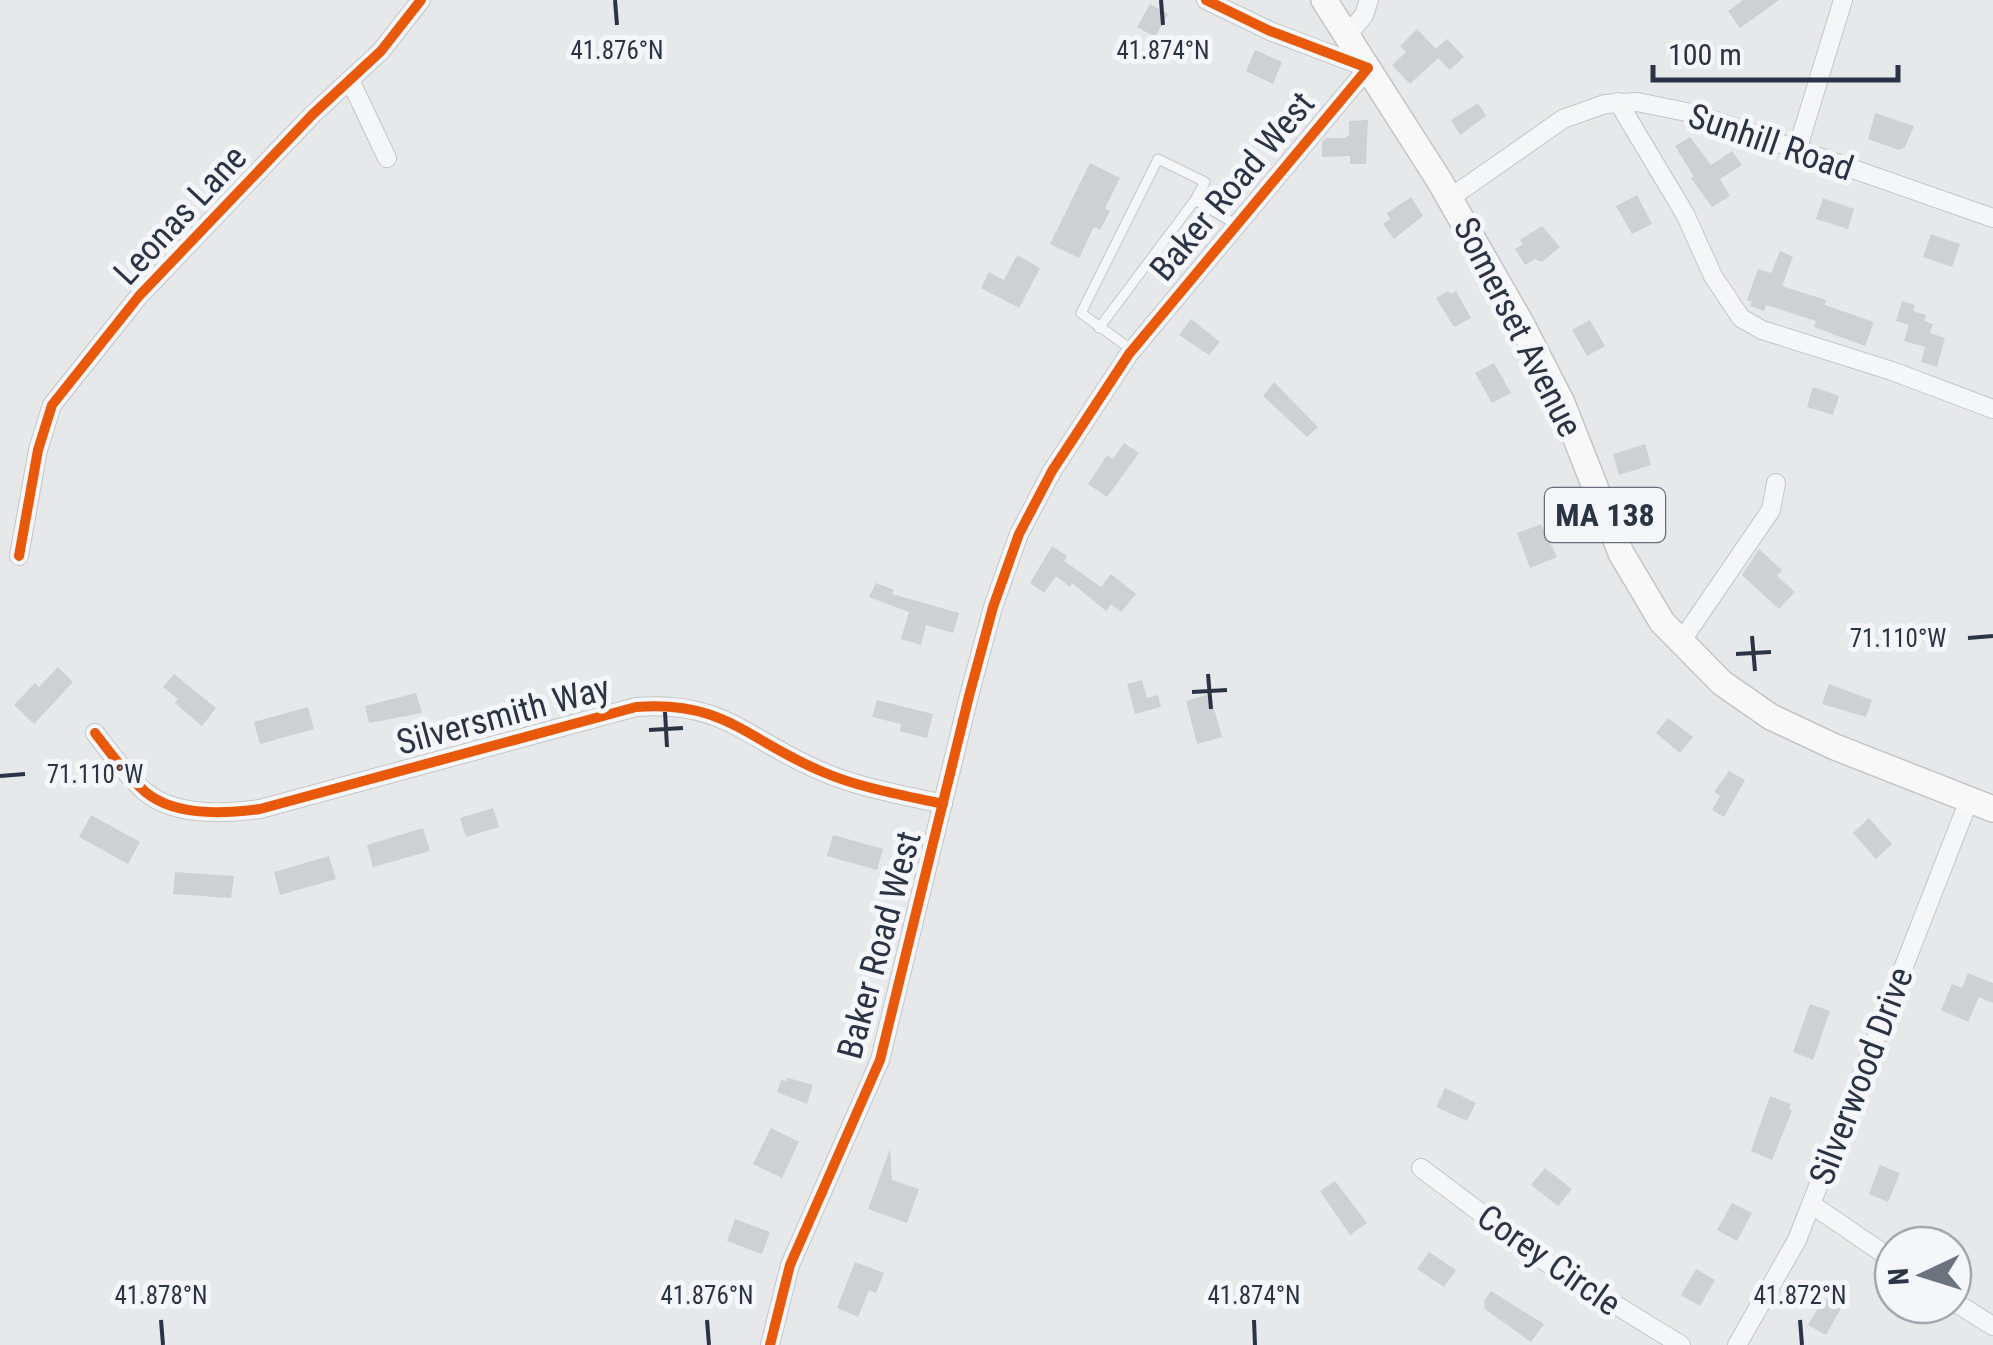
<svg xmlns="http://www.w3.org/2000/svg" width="1993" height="1345" font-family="'Roboto Condensed',sans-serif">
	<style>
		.building { fill: #ced0d3 }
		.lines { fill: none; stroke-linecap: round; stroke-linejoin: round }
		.lane-casing { stroke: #c4c6c8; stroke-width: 11 }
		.street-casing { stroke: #c4c6c8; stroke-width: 20 }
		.primary-casing { stroke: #c2c5c8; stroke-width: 28 }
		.lane { stroke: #f5f6f7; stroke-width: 9 }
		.street { stroke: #f5f6f7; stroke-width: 18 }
		.primary { stroke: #f8f8f8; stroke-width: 25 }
		.cycleway-casing { stroke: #f4f6f9; stroke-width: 16 }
		.cycleway { stroke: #e8590c; stroke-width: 10 }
		.ticks { fill: none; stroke: #2b3445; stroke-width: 4 }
		.labels { text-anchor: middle; stroke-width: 10; stroke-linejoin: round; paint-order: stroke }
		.shield { fill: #f4f6f9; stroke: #676e7b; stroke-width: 2.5 }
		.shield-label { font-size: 32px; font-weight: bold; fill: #2b3445 }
		.street-label { font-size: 35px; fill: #2b3445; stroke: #f4f6f9 }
		.ticks-label { font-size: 25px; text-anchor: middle; fill: #2b3445; stroke: #f4f6f9; stroke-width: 10; stroke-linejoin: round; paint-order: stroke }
	</style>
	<rect width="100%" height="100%" fill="#e6e8ea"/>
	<g class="building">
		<polygon points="1743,0 1779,0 1740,28 1728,11"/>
		<polygon points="1150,4 1168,14 1155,37 1137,27"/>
		<polygon points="1417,29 1436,49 1447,39 1464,57 1450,70 1438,58 1410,84 1392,65 1406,52 1400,46"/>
		<polygon points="1255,50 1282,62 1273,84 1246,71"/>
		<polygon points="1478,103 1486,116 1460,135 1451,120"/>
		<polygon points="1875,113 1914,126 1905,147 1899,150 1868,139"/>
		<polygon points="1368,120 1366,164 1350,164 1350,156 1322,157 1322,142 1326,138 1345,138 1349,135 1349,121"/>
		<polygon points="1690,137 1711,165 1732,151 1742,165 1720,179 1730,196 1712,207 1691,178 1694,177 1675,146"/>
		<polygon points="1090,163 1120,178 1105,208 1110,211 1100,230 1094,227 1079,258 1050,244"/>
		<polygon points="1637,195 1652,224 1632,234 1616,206"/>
		<polygon points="1411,197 1423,216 1394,239 1383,224 1390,219 1387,213"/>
		<polygon points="1823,198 1854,209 1848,229 1816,219"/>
		<polygon points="1542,226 1560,247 1542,262 1535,259 1525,265 1515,249 1523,244 1520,240"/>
		<polygon points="1931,234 1960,244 1952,267 1923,257"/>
		<polygon points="1780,251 1793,257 1782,286 1826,300 1825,305 1874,322 1865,346 1814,327 1816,321 1766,305 1764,311 1750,306 1752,302 1747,300 1758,269 1771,273"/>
		<polygon points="1017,255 1040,268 1019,308 981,288 989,272 1004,280"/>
		<polygon points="1448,291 1450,294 1456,291 1471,318 1454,327 1436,298"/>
		<polygon points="1902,301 1915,305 1913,311 1926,315 1924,321 1933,324 1930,333 1945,338 1937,367 1921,362 1925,347 1904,341 1909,325 1896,321"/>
		<polygon points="1191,319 1220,342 1209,355 1179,335"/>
		<polygon points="1590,320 1605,346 1587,356 1572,330"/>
		<polygon points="1494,363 1511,393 1492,403 1475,373"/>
		<polygon points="1274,382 1318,427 1307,437 1263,396"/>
		<polygon points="1813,387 1839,396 1833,415 1807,407"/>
		<polygon points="1124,443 1139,453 1107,497 1088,484 1107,455 1113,459"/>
		<polygon points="1645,444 1651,465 1619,475 1613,454"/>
		<polygon points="1541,524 1557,557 1530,568 1517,533"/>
		<polygon points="1052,546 1067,556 1064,561 1101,587 1111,574 1136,594 1121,612 1111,604 1106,611 1072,583 1070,587 1056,576 1044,593 1030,583"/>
		<polygon points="1759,549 1782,570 1777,576 1795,592 1779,609 1742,575"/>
		<polygon points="876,583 894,590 892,594 959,613 953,633 926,625 921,645 901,639 909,612 869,597"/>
		<polygon points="58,667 73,682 34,724 14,705 35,683 39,687"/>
		<polygon points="174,674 216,708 202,726 175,703 178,699 163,687"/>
		<polygon points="1142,680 1147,698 1158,695 1161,707 1135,714 1127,684"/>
		<polygon points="1829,684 1872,700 1866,717 1822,704"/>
		<polygon points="416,693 422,713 369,723 365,706"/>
		<polygon points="1210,694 1222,737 1197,744 1186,701"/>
		<polygon points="877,700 933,714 927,738 900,731 901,724 872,717"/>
		<polygon points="308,707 314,729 260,744 254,722"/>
		<polygon points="1668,718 1693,737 1680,753 1656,733"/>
		<polygon points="1729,771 1745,780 1724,817 1712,810 1720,796 1714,792"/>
		<polygon points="493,808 499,827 466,837 460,818"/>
		<polygon points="91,815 140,842 128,864 79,837"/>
		<polygon points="1869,818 1892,844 1876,859 1853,833"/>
		<polygon points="423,828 430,851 373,867 367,845"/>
		<polygon points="833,835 883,849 877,870 827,856"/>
		<polygon points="329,856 336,879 280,895 274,872"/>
		<polygon points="175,872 234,876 231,898 173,894"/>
		<polygon points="1968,973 1993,983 1993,1003 1979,997 1968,1022 1941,1010 1952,984 1962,988"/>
		<polygon points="1810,1004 1830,1011 1813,1060 1793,1052"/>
		<polygon points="788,1078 813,1085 807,1104 777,1092 781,1080 786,1081"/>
		<polygon points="1445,1088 1476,1103 1467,1121 1436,1107"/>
		<polygon points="1770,1096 1791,1104 1789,1109 1792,1111 1772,1160 1751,1151"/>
		<polygon points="771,1128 799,1142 782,1178 753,1164"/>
		<polygon points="890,1149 892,1180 919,1189 907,1223 868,1209"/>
		<polygon points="1880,1165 1900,1173 1888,1202 1869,1194"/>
		<polygon points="1545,1168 1572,1189 1558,1206 1531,1185"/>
		<polygon points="1335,1181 1367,1223 1350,1235 1320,1191"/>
		<polygon points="1732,1203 1752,1213 1737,1241 1717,1230"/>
		<polygon points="735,1219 770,1232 762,1254 727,1241"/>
		<polygon points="1429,1252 1456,1270 1444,1287 1417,1269"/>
		<polygon points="855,1262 884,1273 876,1293 869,1290 858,1317 837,1308"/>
		<polygon points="1696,1269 1715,1280 1700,1306 1681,1295"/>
		<polygon points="1491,1291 1544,1324 1531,1342 1485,1309 1484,1301"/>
		<polygon points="1824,1298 1841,1308 1826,1335 1808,1325"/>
	</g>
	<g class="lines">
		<defs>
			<g id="lane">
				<polyline points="1099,328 1195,200"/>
				<polyline points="1132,350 1081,313 1158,159 1205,182 1195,200 1237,225"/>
			</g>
			<g id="street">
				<polyline points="1347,36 1364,15 1369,0"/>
				<polyline points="350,80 387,158"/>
				<polyline points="1618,102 1685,214 1713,276 1741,318 1762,330 1892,371 1993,409"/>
				<polyline points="1797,150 1843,0"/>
				<polyline points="1450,198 1563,119 1605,104 1637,102 1696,114 1993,218"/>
				<polyline points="19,556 38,450 52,405 139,296 313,114 381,51 421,0"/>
				<polyline points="1680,643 1771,510 1776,483"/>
				<path d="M95 733C109 751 123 771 140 787 169 817 222 814 260 809L636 707C725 700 748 741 823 772 860 788 903 795 943 804"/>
				<polyline points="1421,1168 1546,1262 1681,1345"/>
				<polyline points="1811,1204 1893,1260"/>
				<polyline points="1953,1301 1993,1326"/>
				<polyline points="770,1345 790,1265 880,1060 969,696 993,607 1019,534 1052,471 1129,354 1368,68 1270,31 1206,0"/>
				<polyline points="1737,1345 1797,1240 1969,800"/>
			</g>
			<polyline id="primary" points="1324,0 1439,180 1522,325 1562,403 1621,553 1662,622 1722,683 1771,717 1835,747 1993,809"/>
		</defs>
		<use href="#lane" class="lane-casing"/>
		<use href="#street" class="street-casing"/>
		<use href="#primary" class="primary-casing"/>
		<use href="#lane" class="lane"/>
		<use href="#street" class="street"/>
		<use href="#primary" class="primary"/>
		<defs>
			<g id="cycleway">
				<polyline points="19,556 38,450 52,405 139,296 313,114 381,51 421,0"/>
				<path d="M95 733C109 751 123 771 140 787 169 817 222 814 260 809L636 707C725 700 748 741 823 772 860 788 903 795 943 804"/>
				<polyline points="770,1345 790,1265 880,1060 969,696 993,607 1019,534 1052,471 1129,354 1368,68 1270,31 1206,0"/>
			</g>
		</defs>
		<use href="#cycleway" class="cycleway-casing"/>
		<use href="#cycleway" class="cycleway"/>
	</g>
	<path class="ticks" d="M615 0 617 25M1161 0 1163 25M1752 636 1755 671M1968 638 1993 636M1736 654 1771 652M1208 674 1211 709M1192 692 1227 690M665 712 667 747M649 730 683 728M0 776 25 774M161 1320 163 1345M707 1320 709 1345M1254 1320 1255 1345M1800 1320 1802 1345"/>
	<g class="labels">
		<rect class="shield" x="1545" y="488" width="120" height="54" rx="8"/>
		<g class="shield-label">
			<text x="1605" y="526">MA 138</text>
		</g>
		<g class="street-label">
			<text transform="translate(1771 142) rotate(19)" y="12">Sunhill Road</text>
			<text transform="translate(1232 186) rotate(-50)" y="12">Baker Road West</text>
			<text transform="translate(180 215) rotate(-47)" y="12">Leonas Lane</text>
			<text transform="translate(1518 327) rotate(63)" y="12">Somerset Avenue</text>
			<text transform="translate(503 715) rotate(-15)" y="12">Silversmith Way</text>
			<text transform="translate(879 945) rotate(-75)" y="12">Baker Road West</text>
			<text transform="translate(1861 1076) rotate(-69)" y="12">Silverwood Drive</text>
			<text transform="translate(1549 1260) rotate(35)" y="12">Corey Circle</text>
		</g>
	</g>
	<g class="ticks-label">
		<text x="617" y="59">41.876°N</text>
		<text x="1163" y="59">41.874°N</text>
		<text x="1898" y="647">71.110°W</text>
		<text x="95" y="783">71.110°W</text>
		<text x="161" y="1304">41.878°N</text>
		<text x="707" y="1304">41.876°N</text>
		<text x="1254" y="1304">41.874°N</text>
		<text x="1800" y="1304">41.872°N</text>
	</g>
	<g transform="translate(1923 1275) rotate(266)"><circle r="48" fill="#f4f6f9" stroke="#a4a8b1" stroke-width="2.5"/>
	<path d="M0-8L18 38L0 25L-18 38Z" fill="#6c737f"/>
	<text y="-15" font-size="28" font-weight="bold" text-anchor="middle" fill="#2b3445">N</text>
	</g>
	<path d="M1653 65v15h245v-15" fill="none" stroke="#2b3445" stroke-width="5"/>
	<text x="1668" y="65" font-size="30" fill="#2b3445" stroke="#f4f6f9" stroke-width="8" paint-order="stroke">100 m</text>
</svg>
